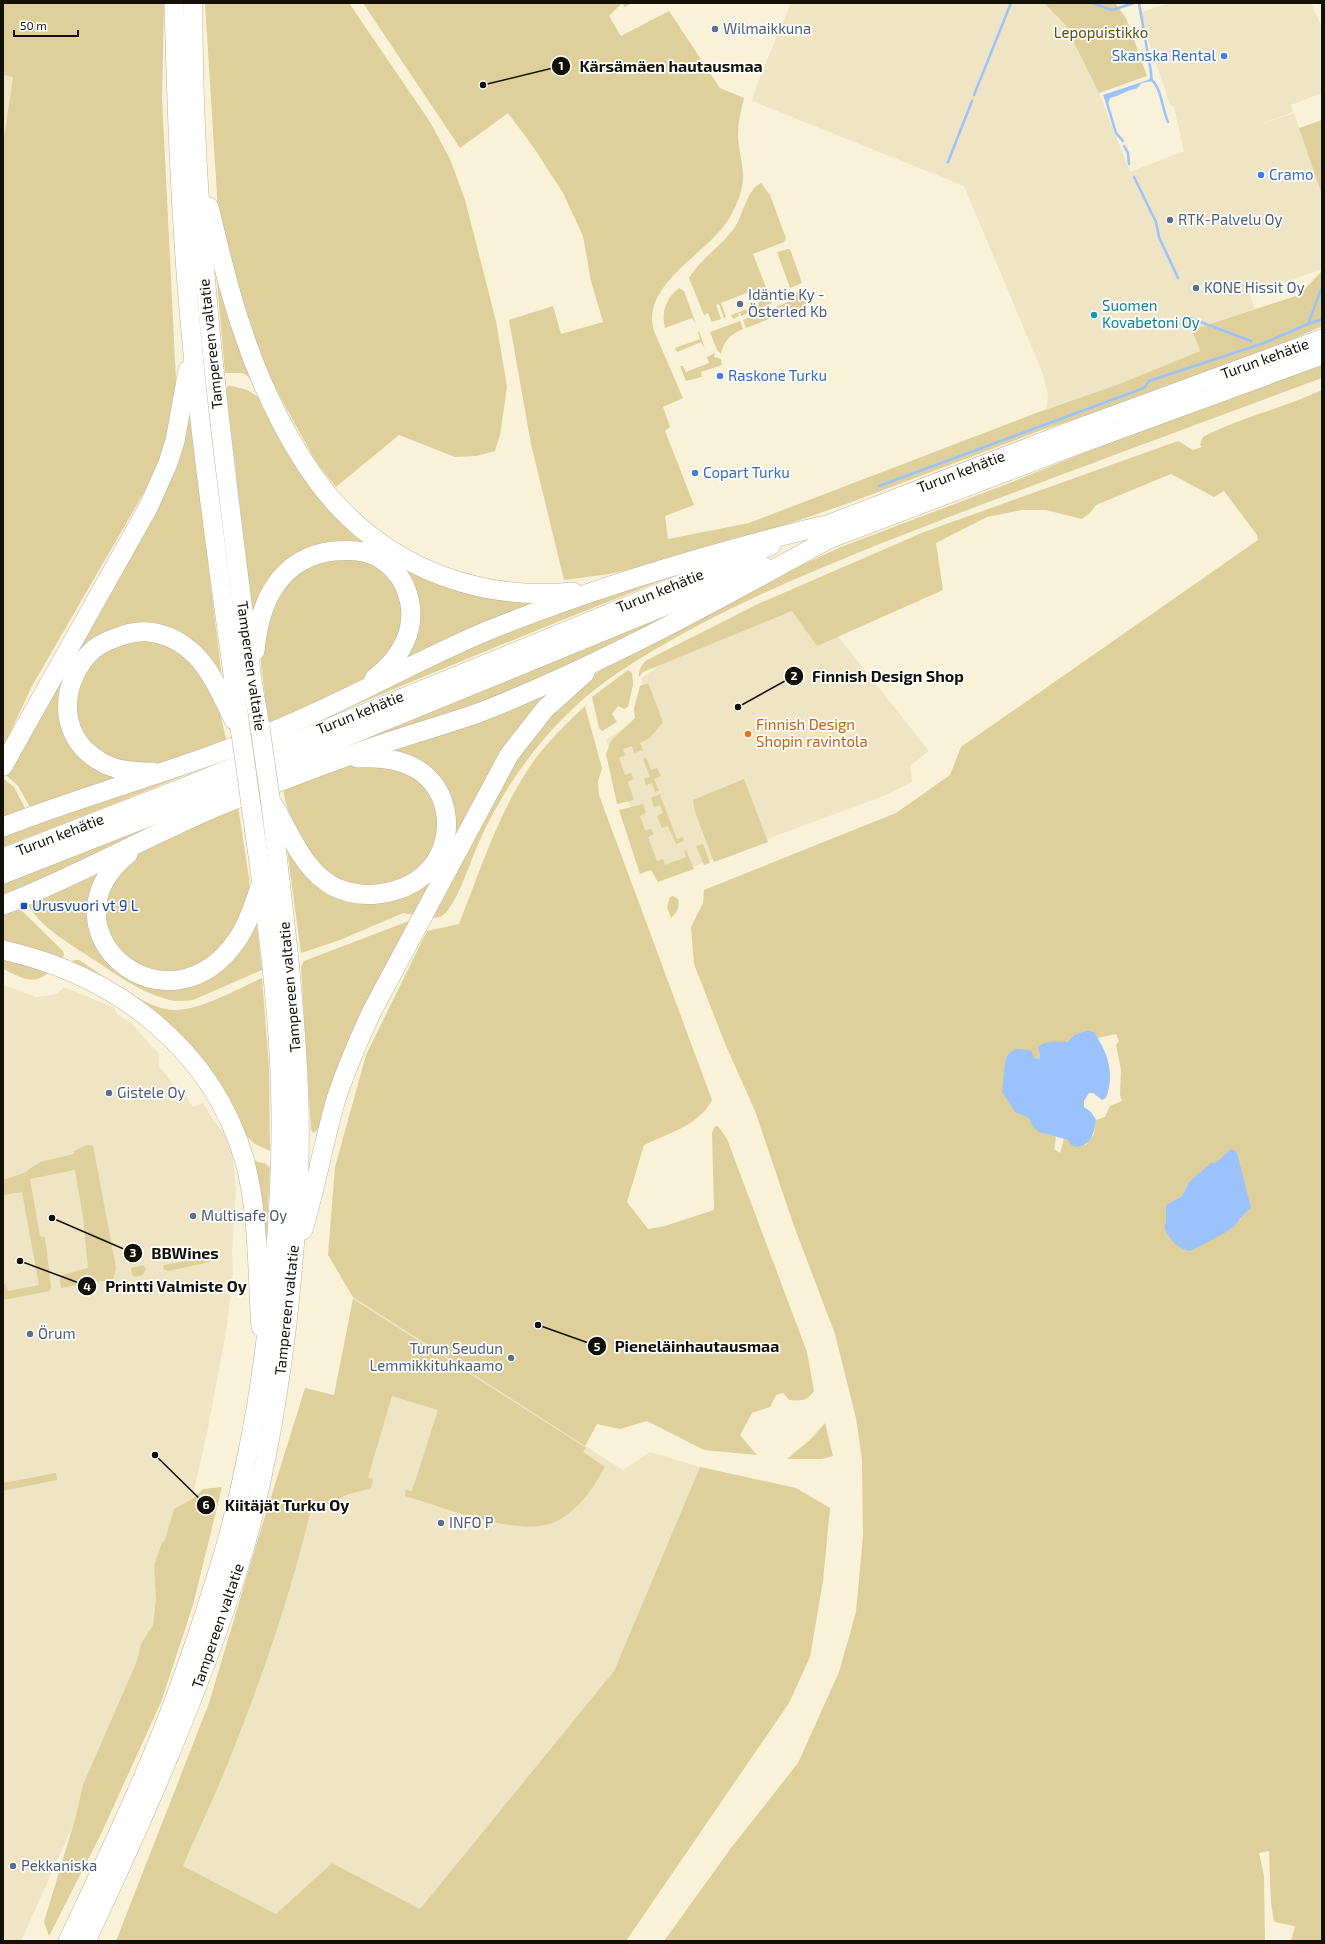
<svg xmlns="http://www.w3.org/2000/svg" width="1325" height="1944" font-family="'Exo 2',sans-serif">
	<style>
		.built { fill: #efe5c5 }
		.green { fill: #decf9b; fill-rule: evenodd }
		.water { fill: #9bc2fb }
		.lines { fill: none; stroke-linecap: round; stroke-linejoin: round }
		.stream { stroke: #9bc2fb; stroke-width: 2.5 }
		.trunk-casing { stroke: #bab39c; stroke-width: 18 }
		.motorway-casing { stroke: #bab39c; stroke-width: 20 }
		.trunk { stroke: #fff; stroke-width: 17 }
		.motorway { stroke: #fff; stroke-width: 19 }
		.motorway-bridge-casing { stroke: #bab39c; stroke-width: 20; stroke-linecap: butt }
		.motorway-bridge { stroke: #fff; stroke-width: 19 }
		.service-dot { fill: #5c6f8a; stroke: #fff; stroke-width: 1.5 }
		.shop-dot { fill: #3f7fe0; stroke: #fff; stroke-width: 1.5 }
		.culture-dot { fill: #0f9aa8; stroke: #fff; stroke-width: 1.5 }
		.food-dot { fill: #e8710a; stroke: #fff; stroke-width: 1.5 }
		.transit-dot { fill: #1a4fb4; stroke: #fff; stroke-width: 1.5 }
		.labels { text-anchor: middle; stroke-width: 3.5; stroke-linejoin: round; paint-order: stroke }
		.service-label { font-size: 15px; fill: #4e5e75; stroke: #fff; text-anchor: start }
		.park-label { font-size: 15px; fill: #604e03; stroke: #fff }
		.shop-label { font-size: 15px; fill: #366cbe; stroke: #fff; text-anchor: start }
		.culture-label { font-size: 15px; fill: #0d838f; stroke: #fff; text-anchor: start }
		.street-label { font-size: 15px; fill: #131008; stroke: #fff }
		.food-label { font-size: 15px; fill: #c56008; stroke: #fff; text-anchor: start }
		.transit-label { font-size: 15px; fill: #164399; stroke: #fff; text-anchor: start }
		.leader { fill: none; stroke: #131008; stroke-width: 1.5 }
		.callout-dot { fill: #131008; stroke: #fff; stroke-width: 1.5 }
		.mark-label { font-size: 12px; text-anchor: middle; font-weight: bold; fill: #fff }
		.callout-label { font-size: 16px; text-anchor: middle; font-weight: bold; fill: #131008; stroke: #fff; stroke-width: 3.5; stroke-linejoin: round; paint-order: stroke }
	</style>
	<rect width="100%" height="100%" fill="#f9f2d9"/>
	<g class="built">
		<polygon points="791,3 1064,3 1130,172 1184,151 1174,107 1170,104 1139,13 1169,3 1311,3 1322,28 1322,93 1291,105 1293,112 1252,127 1294,113 1322,195 1322,269 1250,295 1255,309 1192,330 1200,351 1119,384 1046,409 1048,395 1043,374 964,186 752,101 757,84"/>
		<polygon points="3,75 13,77 3,144"/>
		<polygon points="806,596 929,751 910,766 912,782 886,795 657,880 606,740 652,709 641,679 650,672 669,659"/>
		<polygon points="3,985 37,997 57,994 64,987 115,1008 116,1013 132,1024 158,1053 159,1066 173,1084 184,1093 193,1107 203,1103 213,1120 231,1141 236,1191 232,1252 233,1272 227,1326 208,1428 192,1499 158,1617 88,1792 21,1941 3,1941"/>
		<polygon points="353,1297 623,1470 650,1452 700,1467 614,1671 420,1909 332,1863 276,1914 183,1866 239,1734 292,1581 336,1396"/>
	</g>
	<g class="green">
		<polygon points="3,3 164,3 162,98 176,380 163,455 154,475 32,686 3,748 3,144 13,77 3,75"/>
		<polygon points="205,3 349,3 430,122 450,159 465,200 496,321 507,387 500,435 495,451 476,456 455,457 399,435 336,487 316,462 284,404 259,355 247,320 218,211"/>
		<path d="M363 3H632L625 7 622 3 609 16 621 36 669 11 720 88 744 98C741 110 738 122 738 134 738 147 742 160 743 173 744 189 737 205 729 219 707 254 640 285 654 331L683 398 663 407 670 427 665 431 694 505 665 516 668 539 749 523 1036 413 1119 384 1200 351 1192 330 1299 295 1322 271V326L1269 350 1100 411 1039 431 849 503 753 536 671 561 609 574 564 580 531 444 509 320 553 306 561 334 603 322 591 281 583 236 563 193 534 148 508 113 460 148Z"/>
		<polygon points="1044,3 1115,3 1126,18 1147,76 1099,93 1065,24"/>
		<polygon points="1322,120 1322,195 1299,128"/>
		<path d="M761 183 770 195 786 238 784 242 753 254 772 303 753 311 752 309H749L750 312 741 316 740 313 738 314 739 316 733 319 731 315 759 305 754 290 721 303 726 317 724 318 719 304 716 305 721 319 712 322 708 313 704 315 689 278C700 259 722 246 735 227 744 213 746 191 761 183Z"/>
		<polygon points="214,247 250,378 243,373 225,373"/>
		<polygon points="788,249 790,249 802,283 790,288 777,252"/>
		<path d="M679 288 684 291 696 324 692 318 665 328C661 312 666 298 679 288Z"/>
		<polygon points="802,291 805,293 806,310 774,317 746,328 743,320 788,302 786,297"/>
		<path d="M740 321 743 329C731 334 723 341 721 354L717 350 710 332Z"/>
		<polygon points="699,331 705,349 701,342 677,352 675,348 700,339 698,332"/>
		<polygon points="715,353 714,357 721,359 722,365 701,372 702,377 686,381 680,366 683,366 686,372 709,363 707,357"/>
		<path d="M1322 365V378C1197 424 1073 470 949 517 836 561 721 605 619 672 557 713 509 775 479 842 471 859 457 905 443 915 438 919 433 918 427 917L470 837 535 730 580 686 606 666 789 571 841 547 1015 481 1108 443Z"/>
		<polygon points="228,385 247,390 263,400 286,437 390,553 558,599 405,665 403,574 320,548 254,623 226,390"/>
		<path d="M1322 390V1941H1291L1295 1927C1288 1923 1281 1925 1274 1921L1271 1903 1269 1851 1259 1853 1264 1876 1265 1941H664L731 1848 798 1763 839 1672 856 1612 863 1536 862 1459 856 1418 835 1334 794 1226 755 1111 726 1046 694 964 691 927 703 903 704 890 896 813 950 775 961 747 1258 540 1257 535 1224 491 1214 497 1171 474 1096 505 1089 514 1082 519 1046 510H1022L987 517 936 543 943 590 817 646 792 611 643 672 639 677C639 669 641 665 647 660L760 603 924 532 1178 441 1193 450 1202 447 1200 445 1203 437C1241 417 1284 408 1322 390ZM1088 1030 1094 1032 1098 1038 1116 1034 1119 1041 1116 1045 1121 1070 1120 1095 1122 1101 1110 1106 1105 1117 1096 1120 1094 1134 1086 1145 1070 1144 1069 1140 1064 1139 1060 1153 1054 1149 1056 1137C1043 1133 1035 1131 1029 1118L1034 1058 1039 1059 1040 1055 1038 1048 1049 1042H1067L1074 1035ZM1228 1151 1245 1212 1240 1220 1164 1228 1166 1221V1205L1182 1196 1189 1182 1220 1160Z"/>
		<polygon points="187,415 190,416 223,686 190,642 100,638 64,724 126,777 30,807 18,786 4,773"/>
		<polygon points="369,558 401,589 402,638 365,679 269,725 261,665 261,637 283,584 320,559"/>
		<path d="M696 567C464 657 236 758 3 847V832L486 636Z"/>
		<polygon points="719,594 602,653 3,900 3,884 134,833"/>
		<polygon points="155,638 195,663 220,713 227,743 161,766 100,757 74,719 78,680 82,672 113,643"/>
		<polygon points="628,670 632,673 633,685 628,707 624,709 618,706 612,714 617,722 602,731 599,728 592,697"/>
		<polygon points="648,683 663,722 650,738 640,743 643,750 634,753 632,746 623,749 625,755 619,758 625,775 631,773 633,779 628,782 634,800 617,804 606,754 611,741 635,718 634,708 640,686"/>
		<polygon points="557,692 414,915 403,913 340,940 301,953 285,834 329,891 423,884 449,802 378,753 528,698"/>
		<path d="M585 706 602 768 598 782 599 795 712 1100C698 1126 669 1133 644 1145L627 1202 648 1229 665 1226 714 1210 712 1133 715 1126H718L727 1139 807 1352 814 1391C807 1401 802 1401 789 1400L783 1393 776 1395 770 1407 752 1413 740 1435 757 1455 704 1450 647 1421 620 1429 597 1424 585 1446 353 1297 328 1255 335 1167 366 1055 427 931 459 924C479 874 496 820 525 774 541 748 563 727 585 706Z"/>
		<polygon points="646,757 651,770 657,768 661,776 654,779 659,791 655,792 652,783 646,785 644,779 650,777 643,759"/>
		<path d="M348 765 394 766 427 786 442 824 426 868 373 891 324 875C306 846 287 822 283 787Z"/>
		<polygon points="3,778 14,787 25,808 3,819"/>
		<polygon points="744,779 768,842 714,862 695,812 693,800"/>
		<polygon points="666,792 660,795 677,839 683,837 684,841 676,844 668,826 662,828 657,816 663,813 660,805 654,807 651,798"/>
		<polygon points="643,804 646,813 640,816 645,830 651,829 654,834 648,837 657,861 663,859 665,865 686,857 684,851 686,850 694,869 658,882 651,870 640,874 619,810"/>
		<polygon points="238,806 249,878 250,891 245,913 216,955 175,974 138,967 114,942 105,919 110,886 134,856"/>
		<polygon points="703,844 710,863 704,865 696,846"/>
		<path d="M115 859 97 941 180 985 256 918 262 970 193 1000C184 1001 174 1002 166 999 137 991 113 972 88 956 67 942 42 928 28 905Z"/>
		<path d="M673 896 678 899C680 907 677 913 671 918L667 907 670 897Z"/>
		<polygon points="19,908 63,951 64,955 59,962 3,945 3,913"/>
		<polygon points="409,921 411,922 324,1126 313,1133 311,1129 301,967 304,961"/>
		<path d="M3 955 52 970C33 987 23 978 3 969Z"/>
		<path d="M75 960H79C101 974 148 1010 173 1010 200 1011 237 989 262 978L269 1068 270 1151 255 1144 243 1133 220 1092 70 962Z"/>
		<polygon points="87,1145 93,1146 115,1262 116,1269 113,1279 61,1288 60,1280 62,1275 88,1268 83,1217 75,1170 30,1179 40,1236 45,1237 51,1286 50,1291 3,1300 3,1286 5,1283 8,1291 39,1285 22,1192 3,1195 3,1180 24,1173 40,1162 74,1154 74,1151"/>
		<polygon points="249,1159 266,1164 270,1168 265,1271"/>
		<polygon points="213,1256 210,1262 168,1271 163,1269 164,1265"/>
		<polygon points="143,1265 146,1269 143,1275 136,1277 132,1275 131,1268"/>
		<path d="M353 1299 586 1448 583 1452 605 1467C598 1478 591 1492 581 1502 572 1512 558 1523 545 1525 507 1533 443 1507 405 1496L406 1490 412 1491 438 1410 392 1396 368 1477 373 1480 371 1488 346 1495 331 1504 313 1501C291 1596 258 1690 221 1780 209 1809 195 1837 183 1866L276 1914 332 1863 420 1909 614 1671 700 1467 796 1488 830 1508 823 1581 810 1657 789 1703 626 1941H116L209 1703 258 1539 305 1388 334 1395Z"/>
		<polygon points="825,1423 833,1456 822,1459 787,1459 811,1439"/>
		<polygon points="56,1473 57,1480 3,1491 3,1483"/>
		<polygon points="222,1487 193,1605 161,1702 101,1834 49,1936 44,1922 76,1816 83,1785 137,1661 141,1644 153,1625 156,1600 154,1565 162,1543 165,1540 174,1509 192,1499 203,1489"/>
	</g>
	<g class="water">
		<path d="M1150 64 1152 69 1153 81 1142 83 1136 89C1126 90 1120 96 1110 98L1107 106 1103 95 1148 80 1150 78 1149 65Z"/>
		<path d="M1088 1030 1094 1032C1108 1053 1115 1074 1106 1098L1102 1100 1093 1093H1089L1084 1101V1107L1091 1112 1096 1120C1094 1133 1091 1147 1075 1147L1070 1144 1068 1140 1039 1132 1033 1127 1029 1118 1015 1112 1002 1092 1005 1063 1008 1054 1016 1049 1031 1050 1034 1058 1039 1059 1040 1055 1038 1048C1045 1039 1057 1042 1067 1042L1074 1035Z"/>
		<path d="M1232 1149 1237 1153 1251 1208C1243 1213 1239 1222 1232 1228 1219 1237 1204 1244 1190 1251 1176 1248 1171 1240 1164 1228L1166 1221V1205L1182 1196 1189 1182 1211 1163C1221 1163 1224 1152 1232 1149Z"/>
	</g>
	<g class="lines">
		<g class="stream">
			<polyline points="1092,3 1112,10 1134,3"/>
			<polyline points="1139,3 1150,67"/>
			<path d="M1152 80C1162 90 1162 109 1168 122"/>
			<polyline points="974,95 1011,3"/>
			<polyline points="1107,103 1116,133 1123,141"/>
			<polyline points="1124,146 1128,153 1129,164"/>
			<polyline points="948,162 972,101"/>
			<polyline points="1134,177 1156,222 1159,237 1178,278"/>
			<polyline points="1322,287 1308,324 1322,319"/>
			<polyline points="1190,318 1251,341"/>
			<polyline points="879,486 1144,388 1149,381 1264,343 1308,324"/>
		</g>
		<defs>
			<g id="trunk">
				<polyline points="809,531 1066,432 1322,338"/>
				<polyline points="813,546 1071,448 1322,356"/>
				<polyline points="3,857 180,788 772,546"/>
				<polyline points="3,875 184,804 765,566"/>
			</g>
			<g id="motorway">
				<path d="M174 3C177 116 181 229 192 342 204 473 224 604 241 734"/>
				<path d="M193 3C192 230 223 455 252 680L260 727"/>
				<path d="M209 207C219 248 228 289 242 329 261 387 295 459 336 504 398 571 483 601 573 592"/>
				<path d="M255 651C259 602 280 557 334 551 349 550 362 550 376 556 390 564 402 577 407 592 419 627 402 657 374 679"/>
				<polyline points="3,766 149,506 168,463 175,441 188,370"/>
				<path d="M153 772C134 772 114 771 98 760 56 735 60 679 94 649 103 642 114 638 124 635 148 627 173 635 191 651 211 668 222 697 234 720"/>
				<path d="M274 806C289 832 301 863 325 881 339 892 360 896 377 894 395 892 412 887 426 873 457 844 453 787 413 767 396 758 377 757 357 758"/>
				<path d="M3 827C93 792 187 768 276 730 348 701 415 661 487 631 595 587 708 554 821 526"/>
				<path d="M128 854C35 930 169 1044 239 937 249 922 254 904 260 887"/>
				<path d="M3 905C78 876 147 836 221 805 268 786 316 767 365 750 403 736 442 726 481 712 600 665 713 603 825 541"/>
				<path d="M3 950C115 975 213 1048 245 1162 259 1215 257 1272 261 1327"/>
				<path d="M303 1230C316 1186 324 1140 337 1096 347 1067 359 1039 372 1011L509 755 545 709 585 673"/>
				<path d="M68 1941C104 1864 141 1788 171 1709 188 1665 203 1620 217 1575 235 1519 247 1461 257 1403 273 1303 282 1211 281 1110 280 1008 265 905 251 805"/>
				<path d="M86 1941C141 1824 193 1707 233 1585 261 1500 276 1412 287 1323 295 1251 301 1178 299 1104 296 1001 282 899 270 797"/>
			</g>
		</defs>
		<use href="#trunk" class="trunk-casing"/>
		<use href="#motorway" class="motorway-casing"/>
		<use href="#trunk" class="trunk"/>
		<use href="#motorway" class="motorway"/>
		<defs>
			<g id="motorway-bridge">
				<polyline points="260,727 270,797"/>
				<polyline points="241,734 251,805"/>
			</g>
		</defs>
		<use href="#motorway-bridge" class="motorway-bridge-casing"/>
		<use href="#motorway-bridge" class="motorway-bridge"/>
	</g>
	<g class="service-dot">
		<circle cx="715" cy="29" r="4"/>
		<circle cx="1170" cy="220" r="4"/>
		<circle cx="1196" cy="288" r="4"/>
		<circle cx="740" cy="304" r="4"/>
		<circle cx="109" cy="1093" r="4"/>
		<circle cx="193" cy="1216" r="4"/>
		<circle cx="30" cy="1334" r="4"/>
		<circle cx="511" cy="1358" r="4"/>
		<circle cx="441" cy="1523" r="4"/>
		<circle cx="13" cy="1866" r="4"/>
	</g>
	<g class="shop-dot">
		<circle cx="1224" cy="56" r="4"/>
		<circle cx="1261" cy="175" r="4"/>
		<circle cx="720" cy="376" r="4"/>
		<circle cx="695" cy="473" r="4"/>
	</g>
	<circle class="culture-dot" cx="1094" cy="315" r="4"/>
	<circle class="food-dot" cx="748" cy="734" r="4"/>
	<rect class="transit-dot" x="20" y="902" width="8" height="8" rx="2"/>
	<g class="labels">
		<g class="service-label">
			<text x="723" y="34">Wilmaikkuna</text>
			<text x="1178" y="225">RTK-Palvelu Oy</text>
			<text x="1204" y="293">KONE Hissit Oy</text>
			<text x="748" y="300">Idäntie Ky -<tspan x="748" dy="17">Österled Kb</tspan></text>
			<text x="117" y="1098">Gistele Oy</text>
			<text x="201" y="1221">Multisafe Oy</text>
			<text x="38" y="1339">Örum</text>
			<text x="503" y="1354" text-anchor="end">Turun Seudun<tspan x="503" dy="17">Lemmikkituhkaamo</tspan></text>
			<text x="449" y="1528">INFO P</text>
			<text x="21" y="1871">Pekkaniska</text>
		</g>
		<g class="park-label">
			<text x="1101" y="38">Lepopuistikko</text>
		</g>
		<g class="shop-label">
			<text x="1216" y="61" text-anchor="end">Skanska Rental</text>
			<text x="1269" y="180">Cramo</text>
			<text x="728" y="381">Raskone Turku</text>
			<text x="703" y="478">Copart Turku</text>
		</g>
		<g class="culture-label">
			<text x="1102" y="311">Suomen<tspan x="1102" dy="17">Kovabetoni Oy</tspan></text>
		</g>
		<g class="street-label">
			<text transform="translate(211 344) rotate(-96)" y="5">Tampereen valtatie</text>
			<text transform="translate(1265 359) rotate(-20)" y="5">Turun kehätie</text>
			<text transform="translate(961 472) rotate(-21)" y="5">Turun kehätie</text>
			<text transform="translate(660 591) rotate(-22)" y="5">Turun kehätie</text>
			<text transform="translate(251 666) rotate(82)" y="5">Tampereen valtatie</text>
			<text transform="translate(360 713) rotate(-22)" y="5">Turun kehätie</text>
			<text transform="translate(60 835) rotate(-21)" y="5">Turun kehätie</text>
			<text transform="translate(290 987) rotate(-95)" y="5">Tampereen valtatie</text>
			<text transform="translate(287 1310) rotate(-84)" y="5">Tampereen valtatie</text>
			<text transform="translate(218 1626) rotate(-71)" y="5">Tampereen valtatie</text>
		</g>
		<g class="food-label">
			<text x="756" y="730">Finnish Design<tspan x="756" dy="17">Shopin ravintola</tspan></text>
		</g>
		<g class="transit-label">
			<text x="32" y="911">Urusvuori vt 9 L</text>
		</g>
	</g>
	<path class="leader" d="M483 85L561 66M738 707L794 676M52 1218L133 1253M20 1261L87 1286M538 1325L597 1346M155 1455L206 1505"/>
	<g class="callout-dot">
		<circle cx="483" cy="85" r="4"/>
		<circle cx="738" cy="707" r="4"/>
		<circle cx="52" cy="1218" r="4"/>
		<circle cx="20" cy="1261" r="4"/>
		<circle cx="538" cy="1325" r="4"/>
		<circle cx="155" cy="1455" r="4"/>
		<circle cx="561" cy="66" r="10"/>
		<circle cx="794" cy="676" r="10"/>
		<circle cx="133" cy="1253" r="10"/>
		<circle cx="87" cy="1286" r="10"/>
		<circle cx="597" cy="1346" r="10"/>
		<circle cx="206" cy="1505" r="10"/>
	</g>
	<g class="mark-label">
		<text x="561" y="70">1</text>
		<text x="794" y="680">2</text>
		<text x="133" y="1257">3</text>
		<text x="87" y="1291">4</text>
		<text x="597" y="1351">5</text>
		<text x="206" y="1509">6</text>
	</g>
	<g class="callout-label">
		<text x="671" y="72">Kärsämäen hautausmaa</text>
		<text x="888" y="682">Finnish Design Shop</text>
		<text x="185" y="1259">BBWines</text>
		<text x="176" y="1292">Printti Valmiste Oy</text>
		<text x="697" y="1352">Pieneläinhautausmaa</text>
		<text x="287" y="1511">Kiitäjät Turku Oy</text>
	</g>
	<rect width="1325" height="1944" fill="none" stroke="#131008" stroke-width="8"/>
	<path d="M14 30v6h64v-6" fill="none" stroke="#131008" stroke-width="2"/>
	<text x="20" y="30" font-size="12" fill="#131008" stroke="#ffffff" stroke-width="3" paint-order="stroke">50 m</text>
</svg>
